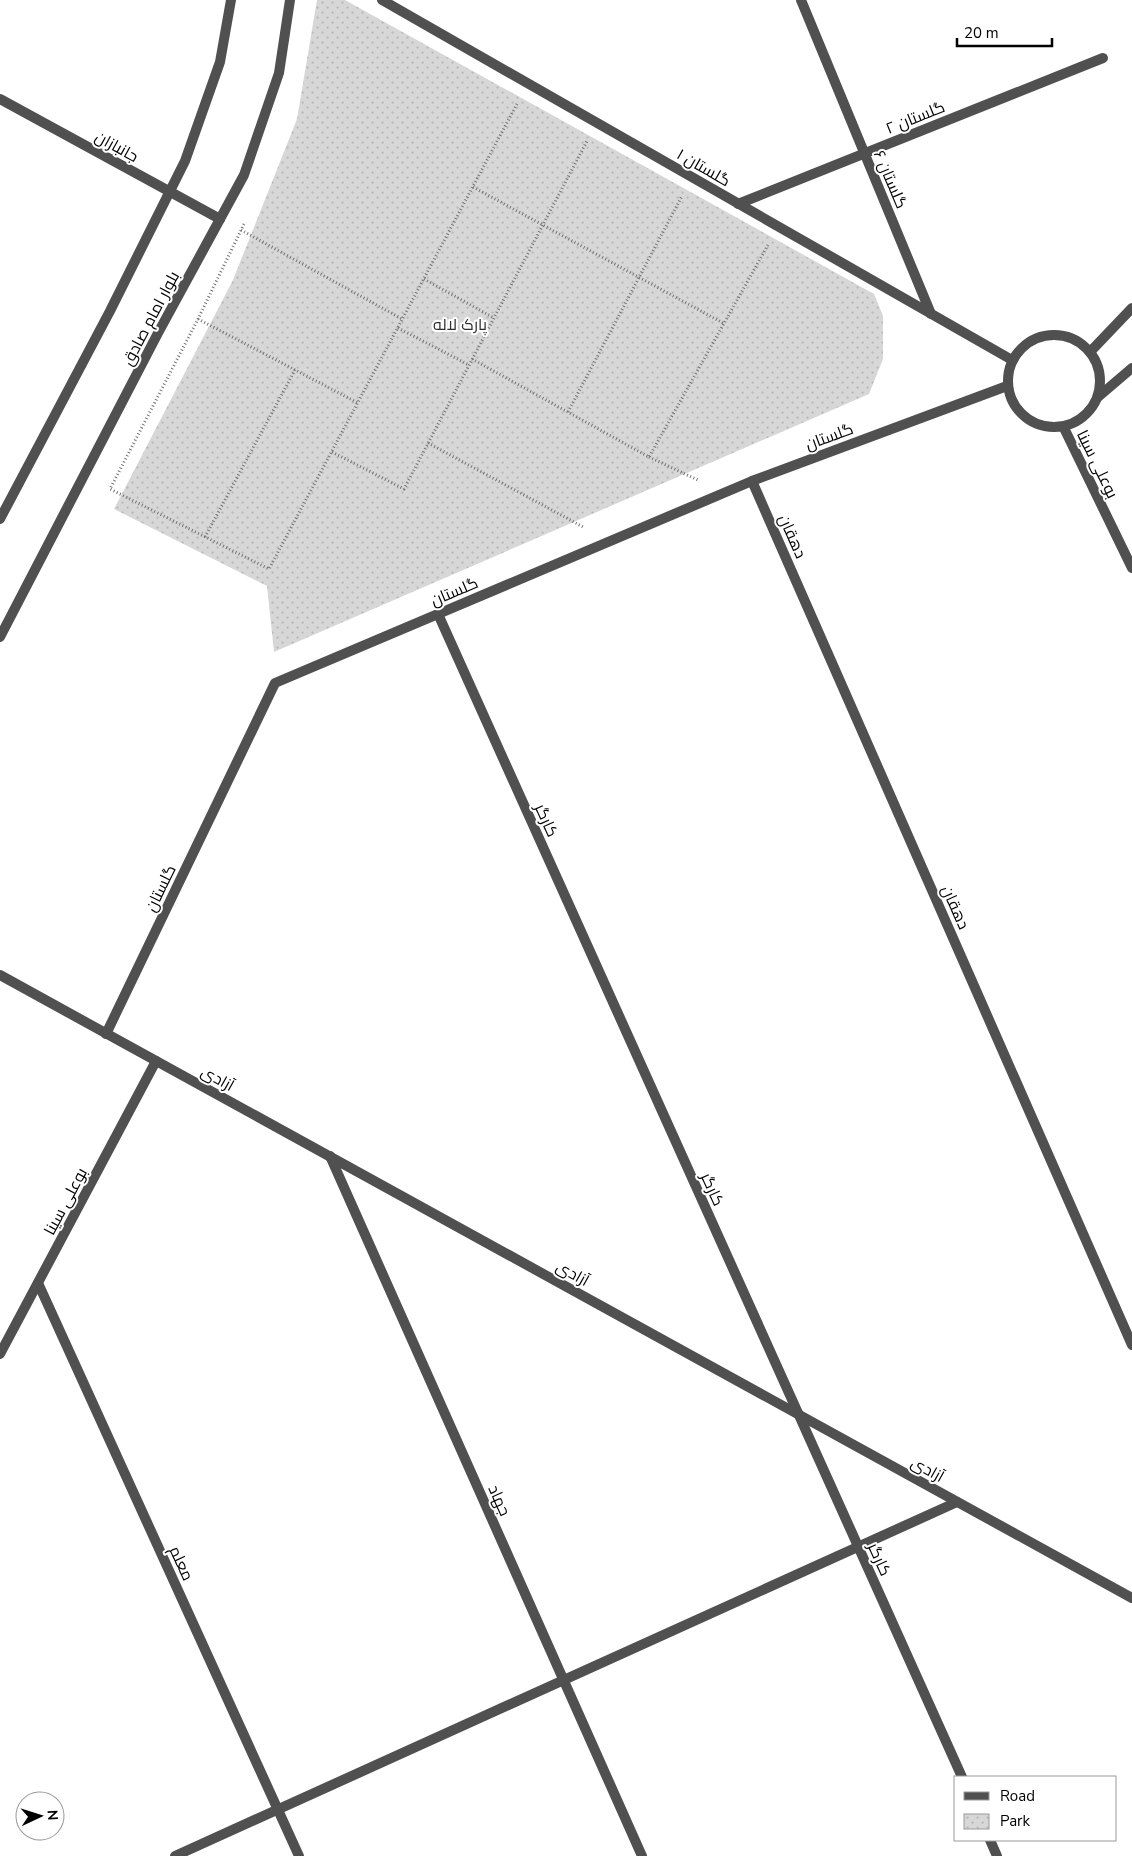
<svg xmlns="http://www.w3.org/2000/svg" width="1132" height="1856" font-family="'Nunito Sans',Cairo,sans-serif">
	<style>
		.park { fill: url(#park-dots) }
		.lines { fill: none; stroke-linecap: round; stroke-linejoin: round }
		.path { stroke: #727272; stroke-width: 3; stroke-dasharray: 1 2.5; stroke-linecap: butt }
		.minor { stroke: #505050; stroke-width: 10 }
		.tertiary { stroke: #505050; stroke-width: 10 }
		.labels { text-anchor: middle; stroke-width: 4; stroke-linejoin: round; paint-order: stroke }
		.street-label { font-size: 16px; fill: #000; stroke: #fff }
		.park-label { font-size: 16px; fill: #2e2e2e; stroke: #fff }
	</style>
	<defs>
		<pattern id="park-dots" width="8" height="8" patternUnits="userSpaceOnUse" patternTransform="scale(1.25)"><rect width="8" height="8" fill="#d7d7d7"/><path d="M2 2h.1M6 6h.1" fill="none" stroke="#b7b7b7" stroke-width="1.8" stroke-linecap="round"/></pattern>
	</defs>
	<rect width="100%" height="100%" fill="#fff"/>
	<polygon class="park" points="317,0 345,0 874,294 883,316 883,359 869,394 274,652 267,586 114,509 233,280 297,119"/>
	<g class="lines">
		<g class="path">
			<polyline points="473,187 723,323"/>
			<polyline points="244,224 198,319 110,489 269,569 518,102"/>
			<polyline points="241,230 402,319"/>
			<polyline points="424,279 494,318"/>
			<polyline points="198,319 358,403"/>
			<polyline points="398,328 469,365"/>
			<polyline points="472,359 649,457 768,245"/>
			<polyline points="568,412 682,196"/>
			<polyline points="428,443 585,528"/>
			<polyline points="332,452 404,489 587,141"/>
			<polyline points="649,457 698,480"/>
			<polyline points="205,537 295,370"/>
		</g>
		<g class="minor">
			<polyline points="382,0 1012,360"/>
			<polyline points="801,0 931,314"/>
			<polyline points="0,99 220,219"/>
			<polyline points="738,204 1103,58"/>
			<circle cx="1054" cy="381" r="46"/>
			<polyline points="1090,352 1132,308"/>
			<polyline points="1098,397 1132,368"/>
			<polyline points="1064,428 1132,568"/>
			<polyline points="752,481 1132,1345"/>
			<polyline points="438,614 962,1777"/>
			<polyline points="0,975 1132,1598"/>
			<polyline points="106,1034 275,683 752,481 1007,386"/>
			<polyline points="330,1156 642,1856"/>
			<polyline points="38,1283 299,1856"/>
			<polyline points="0,1354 156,1061"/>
			<polyline points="990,1840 997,1856"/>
			<polyline points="175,1856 957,1502"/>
		</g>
		<g class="tertiary">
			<polyline points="0,519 110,311 185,161 220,62 231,0"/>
			<polyline points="0,637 158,333 244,175 279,73 290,0"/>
		</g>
	</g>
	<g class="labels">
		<g class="street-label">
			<text transform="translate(915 117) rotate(-22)" y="6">گلستان ۲</text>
			<text transform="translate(117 146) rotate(29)" y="6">جانبازان</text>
			<text transform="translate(704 167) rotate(30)" y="6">گلستان ۱</text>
			<text transform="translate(891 179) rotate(67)" y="6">گلستان ۶</text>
			<text transform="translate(150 318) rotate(-62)" y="6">بلوار امام صادق</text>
			<text transform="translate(829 436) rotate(-20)" y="6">گلستان</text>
			<text transform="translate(1098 464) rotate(64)" y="6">بوعلی سینا</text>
			<text transform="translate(793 536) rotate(66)" y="6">دهقان</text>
			<text transform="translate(454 591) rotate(-23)" y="6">گلستان</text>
			<text transform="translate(547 820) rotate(66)" y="6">کارگر</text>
			<text transform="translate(160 888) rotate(-64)" y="6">گلستان</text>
			<text transform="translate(956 907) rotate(66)" y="6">دهقان</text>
			<text transform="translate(218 1078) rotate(29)" y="6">آزادی</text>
			<text transform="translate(713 1189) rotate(66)" y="6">کارگر</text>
			<text transform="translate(65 1201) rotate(-62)" y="6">بوعلی سینا</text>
			<text transform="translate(573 1273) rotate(29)" y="6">آزادی</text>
			<text transform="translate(928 1469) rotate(29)" y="6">آزادی</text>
			<text transform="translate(500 1500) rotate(66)" y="6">جهاد</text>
			<text transform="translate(880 1559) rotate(66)" y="6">کارگر</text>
			<text transform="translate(182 1563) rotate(65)" y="6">معلم</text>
		</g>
		<g class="park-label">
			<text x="460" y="330">پارک لاله</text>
		</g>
	</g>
	<rect x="954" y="1776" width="162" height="65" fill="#ffffff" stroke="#999999"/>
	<rect x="964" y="1792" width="25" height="8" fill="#505050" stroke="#999999"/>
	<text x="1000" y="1801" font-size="15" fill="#000000">Road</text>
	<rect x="964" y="1814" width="25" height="15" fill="url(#park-dots)" stroke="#999999"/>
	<text x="1000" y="1826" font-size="15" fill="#000000">Park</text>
	<g transform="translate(40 1816) rotate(86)"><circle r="24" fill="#ffffff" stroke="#999999"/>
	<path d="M0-4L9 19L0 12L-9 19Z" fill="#000000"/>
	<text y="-8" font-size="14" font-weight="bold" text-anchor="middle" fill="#000000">N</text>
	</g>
	<path d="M957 38v8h95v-8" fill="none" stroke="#000000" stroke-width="2.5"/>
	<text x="964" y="38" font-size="15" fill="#000000" stroke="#ffffff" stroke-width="4" paint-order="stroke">20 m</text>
</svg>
